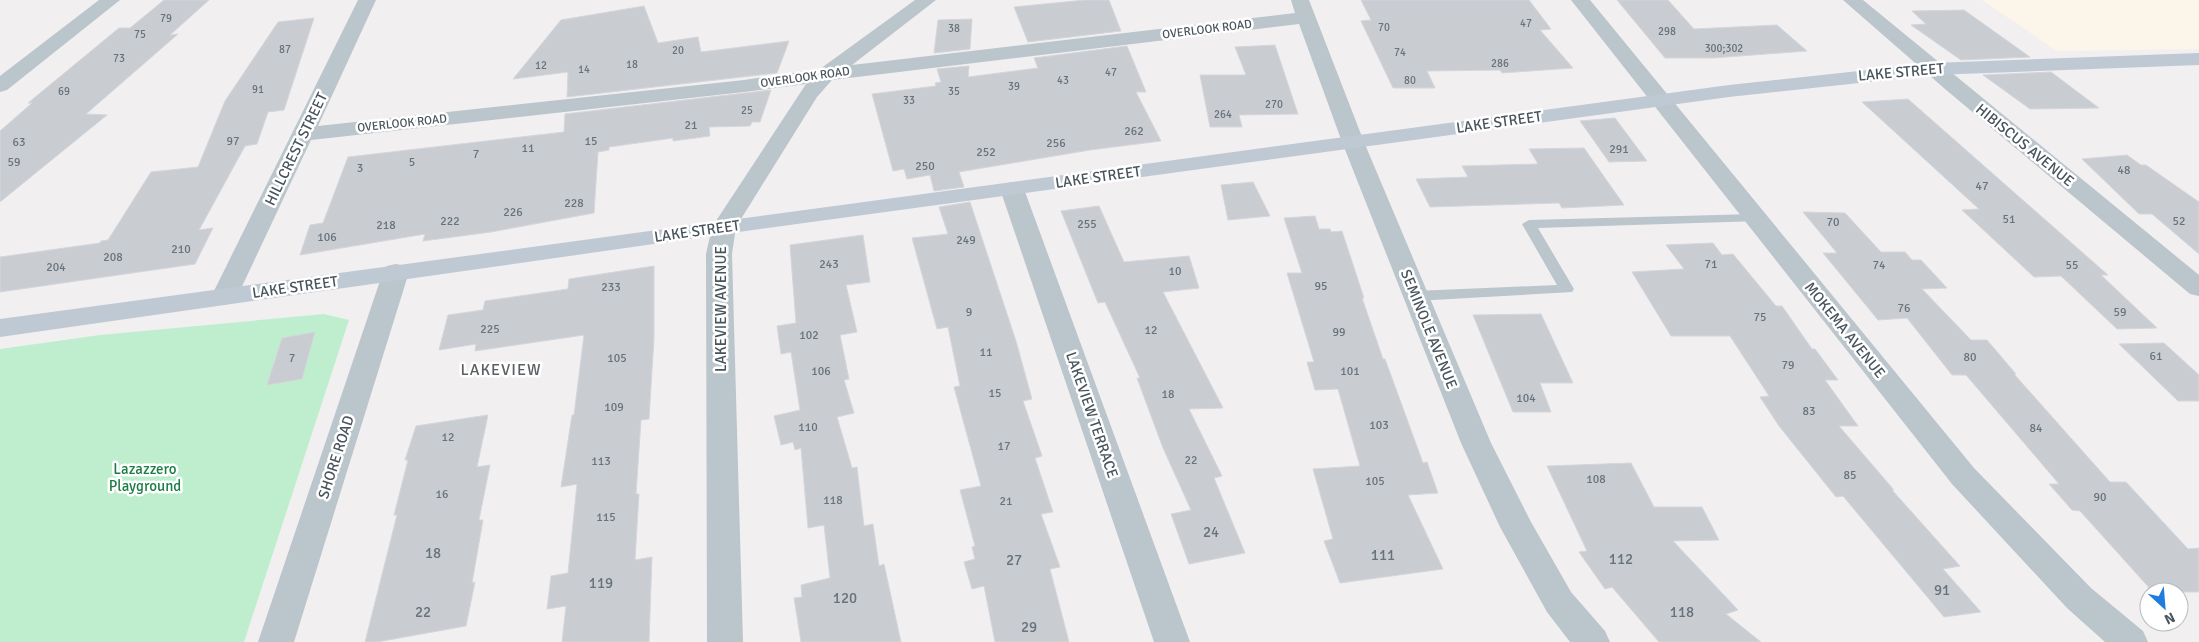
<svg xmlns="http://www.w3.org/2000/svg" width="2199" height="642" font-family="Signika,sans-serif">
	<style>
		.commercial { fill: #fcf5ea }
		.green { fill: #bfeecf }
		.building { fill: #c9cdd2; stroke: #d4d6db }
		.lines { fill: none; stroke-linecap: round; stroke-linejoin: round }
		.lane { fill: #bbc5cc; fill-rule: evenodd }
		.street { fill: #bbc5cc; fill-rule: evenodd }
		.secondary { fill: #bec9d3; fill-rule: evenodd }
		.labels { text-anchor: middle; stroke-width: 5; stroke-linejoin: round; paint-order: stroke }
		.far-number-label { font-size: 11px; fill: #68727a }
		.far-street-label { font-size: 12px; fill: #48545c; stroke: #fff }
		.number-label { font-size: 12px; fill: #68727a }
		.street-label { font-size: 15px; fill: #48545c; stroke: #fff }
		.park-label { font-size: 15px; fill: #1a7d46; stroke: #fff }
		.near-number-label { font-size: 15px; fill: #68727a }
		.neighbourhood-label { font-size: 16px; letter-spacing: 1px; fill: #5c6064; stroke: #fff }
	</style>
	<rect width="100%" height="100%" fill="#f2eff0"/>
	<polygon class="commercial" points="1982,0 2199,0 2199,49 2057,51"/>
	<polygon class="green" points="324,314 349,320 244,642 0,642 0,349 100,335"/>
	<g class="building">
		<polygon points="164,0 209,0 170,35 178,34 86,114 107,115 0,202 0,131 32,103 28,103 119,28 130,28"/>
		<polygon points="1085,0 1109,0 1121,31 1028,42 1014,7"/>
		<polygon points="1361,0 1529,0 1551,29 1540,30 1573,68 1502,73 1500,70 1427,71 1435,88 1393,88 1361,21 1371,20"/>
		<polygon points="1617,0 1668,0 1694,29 1777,25 1807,51 1713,58 1665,58"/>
		<polygon points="644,6 658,43 698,37 701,52 789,41 777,73 567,97 568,72 513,79 561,20"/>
		<polygon points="1964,10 2030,57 1961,60 1911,25 1926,24 1912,11"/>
		<polygon points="314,18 284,110 268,112 257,144 245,146 199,230 213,228 195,264 0,292 0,257 100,243 101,241 108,240 151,172 198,167 225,101 278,22"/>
		<polygon points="972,19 970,49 934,53 938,20"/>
		<polygon points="1275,45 1298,114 1239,115 1242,127 1210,127 1200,75 1246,75 1235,47"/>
		<polygon points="1127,46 1146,92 1136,92 1161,141 1090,150 959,172 964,187 934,191 930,175 907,179 904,169 893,171 872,94 936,86 935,83 941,82 937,69 969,66 968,77 1038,68 1034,58"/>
		<polygon points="2051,72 2099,108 2030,109 1983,75"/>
		<polygon points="771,90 760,122 752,122 750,126 709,127 710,136 673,141 673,138 609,147 609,150 598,152 594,213 491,232 423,241 425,234 300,255 310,225 323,223 348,157 564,132 565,114"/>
		<polygon points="1908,99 2108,275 2101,275 2157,328 2117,329 2061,276 2034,277 1962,210 1979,209 1862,102"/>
		<polygon points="1615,118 1647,161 1609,162 1580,121"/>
		<polygon points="1584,148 1624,205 1562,208 1559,203 1430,207 1416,179 1468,177 1462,166 1538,164 1529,149"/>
		<polygon points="2127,155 2141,165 2146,165 2199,202 2199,254 2152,214 2139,214 2082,159"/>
		<polygon points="1253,182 1270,216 1228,220 1221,185"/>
		<polygon points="970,202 1016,341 1032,399 1023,401 1042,456 1035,458 1053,512 1041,514 1060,567 1050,569 1069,642 995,642 984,586 972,589 964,562 975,559 972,547 975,546 960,490 981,486 954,387 960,386 948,327 937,329 912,238 948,234 939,207"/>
		<polygon points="1099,206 1124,262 1189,256 1199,288 1163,292 1223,408 1189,409 1222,476 1214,478 1245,553 1189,564 1171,514 1191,510 1163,448 1137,378 1140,378 1105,302 1098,303 1061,211"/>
		<polygon points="1803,212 1845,213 1881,252 1905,252 1912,260 1921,260 1947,288 1922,289 1971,340 1987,340 2016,374 2014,374 2110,482 2126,482 2188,549 2199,548 2199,592 2153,592 2080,511 2072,510 2049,484 2059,484 1966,375 1952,375 1907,318 1878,320 1823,253 1837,253"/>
		<polygon points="1315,216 1319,229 1330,229 1331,232 1342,231 1364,298 1362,298 1383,359 1385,359 1423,463 1427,462 1438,493 1408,495 1443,569 1340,583 1324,541 1333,539 1313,469 1360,466 1338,389 1315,390 1307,362 1314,362 1287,273 1302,273 1284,218"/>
		<polygon points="863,235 870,282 846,285 857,332 840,335 849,379 844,380 854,413 837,417 852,468 857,467 864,526 873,524 879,566 884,564 901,642 801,642 794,598 802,597 801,585 830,578 824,525 808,528 801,448 795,450 793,442 781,445 774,416 800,410 791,352 781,354 777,326 796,323 790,245"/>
		<polygon points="1713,243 1722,255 1733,254 1776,306 1782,306 1812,349 1815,349 1838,380 1825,380 1858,426 1839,426 1894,490 1892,490 1960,566 1943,569 1981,612 1944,617 1843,496 1836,497 1779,426 1760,397 1769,396 1730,336 1671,336 1632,272 1684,269 1666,245"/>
		<polygon points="654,266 654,338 649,419 641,420 636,494 639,494 635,560 652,557 649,642 562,642 566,606 547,609 551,576 568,573 577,484 561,487 572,415 574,415 584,335 475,351 476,344 439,350 448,315 483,310 485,301 568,289 569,279"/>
		<polygon points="1541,314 1573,383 1540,383 1551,412 1513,412 1473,315"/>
		<polygon points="315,332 302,379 267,385 282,338"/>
		<polygon points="2164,343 2199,375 2199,401 2178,401 2119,344"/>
		<polygon points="488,415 477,467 490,465 479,520 483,520 472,583 475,582 466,626 377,642 365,642 397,515 394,515 408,460 405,460 416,426"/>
		<polygon points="1631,463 1654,507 1702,507 1719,540 1673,541 1738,610 1726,614 1761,642 1659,642 1612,587 1605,589 1579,552 1587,551 1547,466"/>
	</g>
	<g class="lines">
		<polygon class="lane" points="1755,214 1762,218 1760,221 1538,228 1574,289 1572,292 1415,301 1410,299 1408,296 1410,293 1415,291 1557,285 1522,224 1529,220"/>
		<g class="street">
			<polygon points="99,0 120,0 7,90 0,92 0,76"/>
			<polygon points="358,0 376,0 318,126 744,80 820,69 915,0 936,0 852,65 1295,13 1291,0 1309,0 1364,142 1491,443 1531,522 1571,592 1605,631 1610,642 1570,642 1547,612 1500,527 1461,443 1342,142 1299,24 832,80 817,97 736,227 732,254 743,642 707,642 706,254 712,227 806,84 744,92 311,140 237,297 233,303 224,305 215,303 211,297"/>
			<polygon points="1571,0 1590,0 1974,468 2091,588 2143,631 2148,642 2105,642 2067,608 1952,484"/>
			<polygon points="1843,0 1863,0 2199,275 2199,296 2190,294 1945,89"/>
			<polygon points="1012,182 1020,184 1024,189 1190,642 1154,642 1000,189 1004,184"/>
			<polygon points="396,264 405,266 409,272 294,642 258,642 383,272 387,266"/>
		</g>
		<polygon class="secondary" points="2199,53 2199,65 1933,75 1729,97 724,234 0,337 0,319 1729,85 1933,63"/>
	</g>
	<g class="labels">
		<g class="far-number-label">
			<text x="166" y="22">79</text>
			<text x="1526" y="27">47</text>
			<text x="1384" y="31">70</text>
			<text x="954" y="32">38</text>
			<text x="1667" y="35">298</text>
			<text x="140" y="38">75</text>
			<text x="1724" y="52">300;302</text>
			<text x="285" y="53">87</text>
			<text x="678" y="54">20</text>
			<text x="1400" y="56">74</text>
			<text x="119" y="62">73</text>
			<text x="1500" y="67">286</text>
			<text x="632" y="68">18</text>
			<text x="541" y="69">12</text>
			<text x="584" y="73">14</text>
			<text x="1111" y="76">47</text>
			<text x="1063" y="84">43</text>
			<text x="1410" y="84">80</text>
			<text x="1014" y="90">39</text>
			<text x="258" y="93">91</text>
			<text x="64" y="95">69</text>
			<text x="954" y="95">35</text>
			<text x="909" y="104">33</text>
			<text x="1274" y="108">270</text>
			<text x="747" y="114">25</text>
			<text x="1223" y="118">264</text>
		</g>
		<g class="far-street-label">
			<text transform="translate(1207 29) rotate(-7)" y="4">OVERLOOK ROAD</text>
			<text transform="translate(805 77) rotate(-8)" y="4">OVERLOOK ROAD</text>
			<text transform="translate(402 123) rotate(-6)" y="4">OVERLOOK ROAD</text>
		</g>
		<g class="number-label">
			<text x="691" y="129">21</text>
			<text x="1134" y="135">262</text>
			<text x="233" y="145">97</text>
			<text x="591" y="145">15</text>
			<text x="19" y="146">63</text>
			<text x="1056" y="147">256</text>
			<text x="528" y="152">11</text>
			<text x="1619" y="153">291</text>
			<text x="986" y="156">252</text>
			<text x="476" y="158">7</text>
			<text x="14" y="166">59</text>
			<text x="412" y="166">5</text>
			<text x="925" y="170">250</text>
			<text x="360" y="172">3</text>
			<text x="2124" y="174">48</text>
			<text x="1982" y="190">47</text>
			<text x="574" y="207">228</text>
			<text x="513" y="216">226</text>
			<text x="2009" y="223">51</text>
			<text x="450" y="225">222</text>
			<text x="2179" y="225">52</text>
			<text x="1833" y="226">70</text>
			<text x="1087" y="228">255</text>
			<text x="386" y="229">218</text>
			<text x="327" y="241">106</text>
			<text x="966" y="244">249</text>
			<text x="181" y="253">210</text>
			<text x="113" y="261">208</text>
			<text x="829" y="268">243</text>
			<text x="1711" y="268">71</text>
			<text x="1879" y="269">74</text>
			<text x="2072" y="269">55</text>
			<text x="56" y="271">204</text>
			<text x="1175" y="275">10</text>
			<text x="1321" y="290">95</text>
			<text x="611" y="291">233</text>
			<text x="1904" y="312">76</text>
			<text x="969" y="316">9</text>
			<text x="2120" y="316">59</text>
			<text x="1760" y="321">75</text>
			<text x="490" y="333">225</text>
			<text x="1151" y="334">12</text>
			<text x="1339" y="336">99</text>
			<text x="809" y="339">102</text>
			<text x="986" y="356">11</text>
			<text x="2156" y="360">61</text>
			<text x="1970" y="361">80</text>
			<text x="292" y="362">7</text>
			<text x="617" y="362">105</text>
			<text x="1788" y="369">79</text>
			<text x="821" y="375">106</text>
			<text x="1350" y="375">101</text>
			<text x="995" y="397">15</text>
			<text x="1168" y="398">18</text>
			<text x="1526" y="402">104</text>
			<text x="614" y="411">109</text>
			<text x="1809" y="415">83</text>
			<text x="1379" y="429">103</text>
			<text x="808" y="431">110</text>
			<text x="2036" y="432">84</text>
			<text x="448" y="441">12</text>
			<text x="1004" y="450">17</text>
			<text x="1191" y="464">22</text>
			<text x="601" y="465">113</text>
			<text x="1850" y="479">85</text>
			<text x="1596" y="483">108</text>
			<text x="1375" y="485">105</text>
			<text x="442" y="498">16</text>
			<text x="2100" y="501">90</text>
			<text x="833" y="504">118</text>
			<text x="1006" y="505">21</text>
			<text x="606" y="521">115</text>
		</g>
		<g class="street-label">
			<text transform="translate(1901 72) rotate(-5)" y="5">LAKE STREET</text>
			<text transform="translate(1499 122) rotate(-8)" y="5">LAKE STREET</text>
			<text transform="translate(2025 145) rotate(39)" y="5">HIBISCUS AVENUE</text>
			<text transform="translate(296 149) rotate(-64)" y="5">HILLCREST STREET</text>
			<text transform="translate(1098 177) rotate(-8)" y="5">LAKE STREET</text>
			<text transform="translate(697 231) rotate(-8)" y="5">LAKE STREET</text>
			<text transform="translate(295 287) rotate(-8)" y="5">LAKE STREET</text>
			<text transform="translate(721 309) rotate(-90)" y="5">LAKEVIEW AVENUE</text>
			<text transform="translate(1429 329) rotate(68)" y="5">SEMINOLE AVENUE</text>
			<text transform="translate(1845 330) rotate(51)" y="5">MOKEMA AVENUE</text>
			<text transform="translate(1092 415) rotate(71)" y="5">LAKEVIEW TERRACE</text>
			<text transform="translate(336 457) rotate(-72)" y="5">SHORE ROAD</text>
		</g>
		<g class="park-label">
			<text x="145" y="474">Lazazzero<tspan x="145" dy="17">Playground</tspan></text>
		</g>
		<g class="near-number-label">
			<text x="1211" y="537">24</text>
			<text x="433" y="558">18</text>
			<text x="1383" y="560">111</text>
			<text x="1621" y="564">112</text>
			<text x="1014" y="565">27</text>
			<text x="601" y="588">119</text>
			<text x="1942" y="595">91</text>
			<text x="845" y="603">120</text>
			<text x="423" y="617">22</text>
			<text x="1682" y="617">118</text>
			<text x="1029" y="632">29</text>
		</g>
		<g class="neighbourhood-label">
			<text x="501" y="375">LAKEVIEW</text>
		</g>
	</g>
	<g transform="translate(2164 607) rotate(154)"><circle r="24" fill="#ffffff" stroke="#b6bbbe"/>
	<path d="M0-4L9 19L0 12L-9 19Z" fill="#1e7cde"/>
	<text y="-8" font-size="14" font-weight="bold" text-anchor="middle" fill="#48545c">N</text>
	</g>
</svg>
